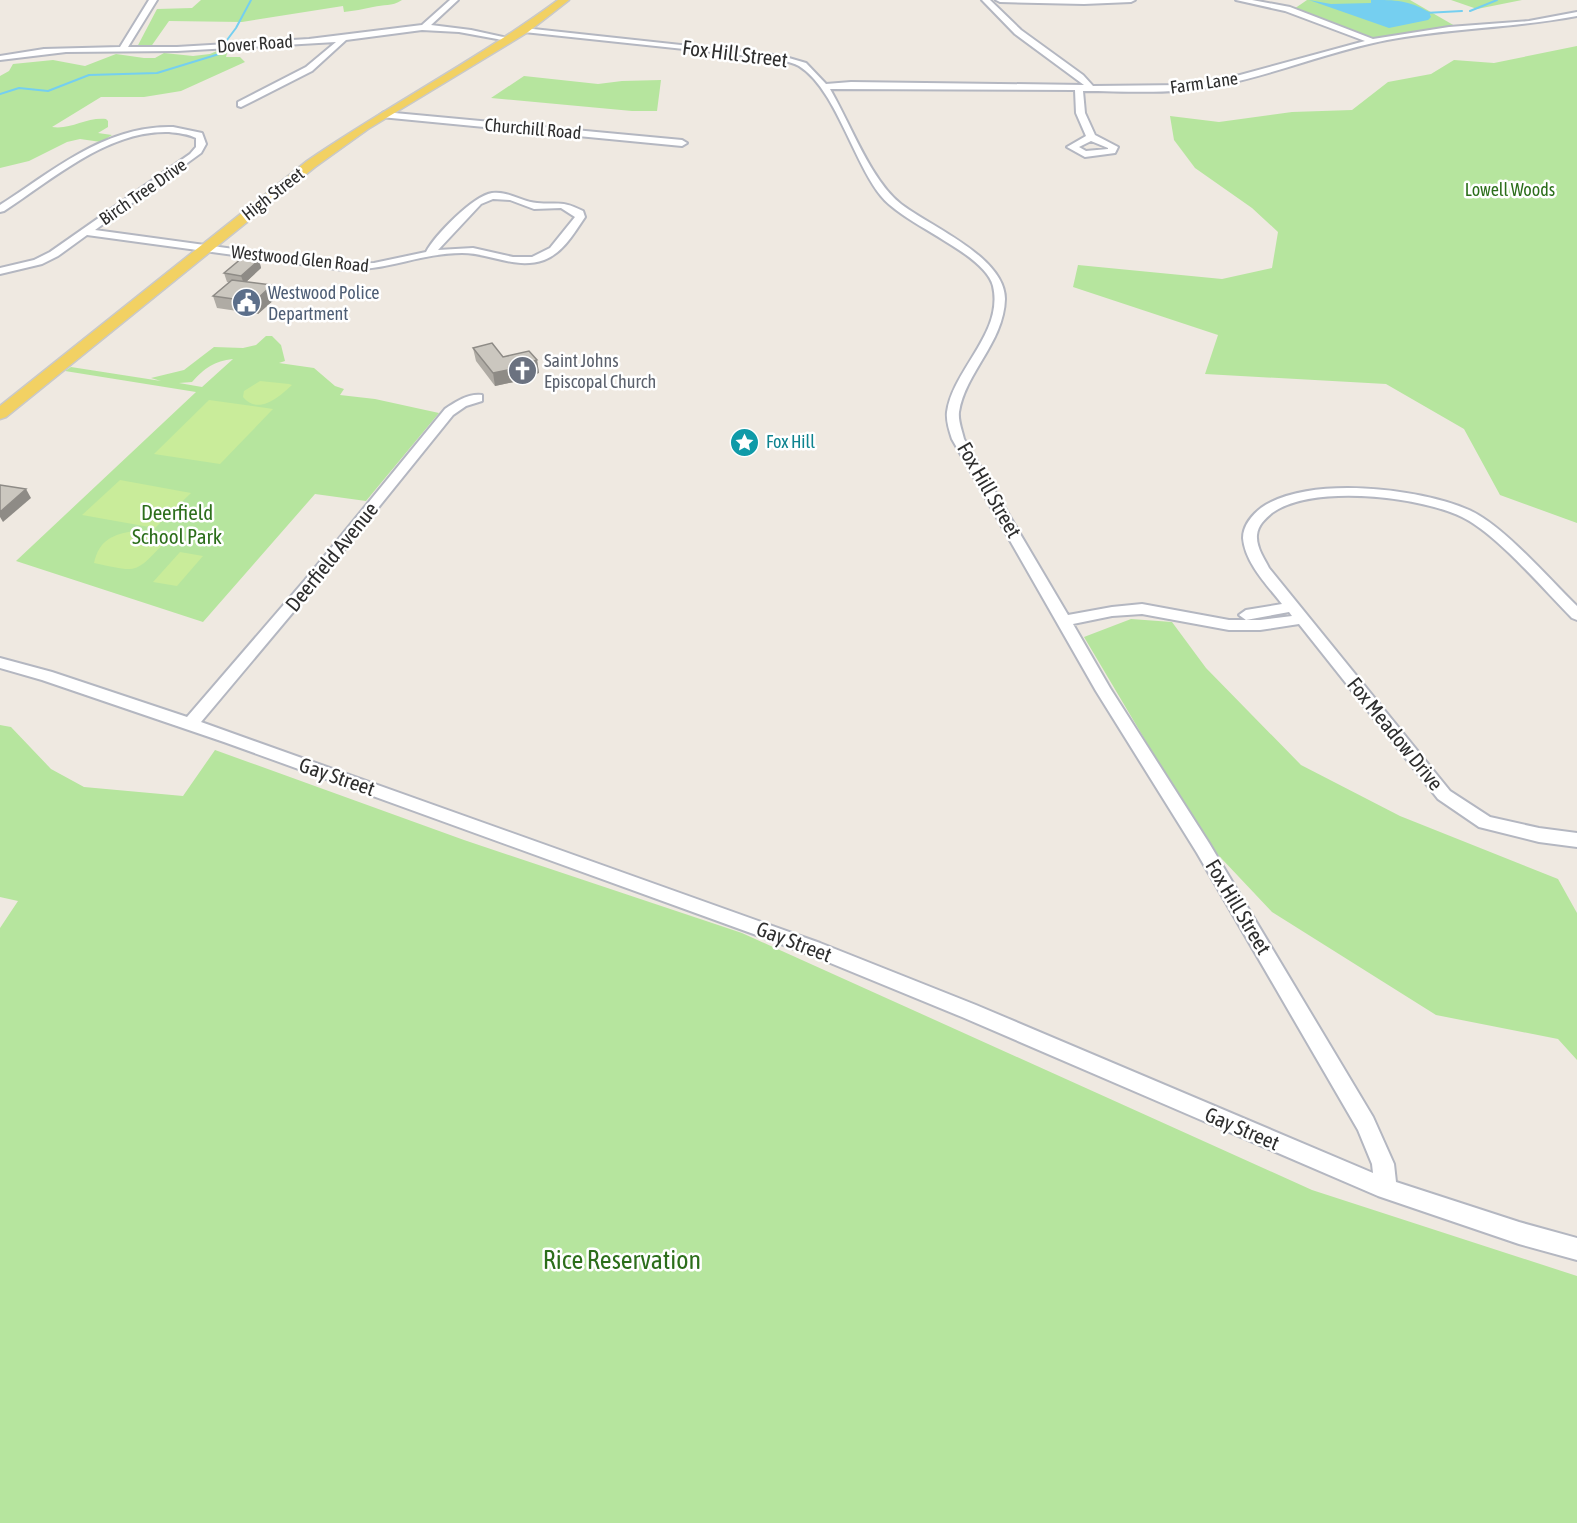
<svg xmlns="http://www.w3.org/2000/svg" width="1577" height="1523" font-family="'Asap Condensed',sans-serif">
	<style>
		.green { fill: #b6e59e; fill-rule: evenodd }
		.pitch { fill: #c9ec9a }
		.water { fill: #75cff0 }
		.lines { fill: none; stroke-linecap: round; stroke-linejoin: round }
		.stream { stroke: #75cff0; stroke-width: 2 }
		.minor-casing { stroke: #b4b7c1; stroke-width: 4 }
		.major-casing { stroke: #c9c9c9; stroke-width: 3 }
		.minor { fill: #fff; fill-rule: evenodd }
		.major { fill: #f2d163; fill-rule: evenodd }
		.wall { fill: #afaba4 }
		.shaded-wall { fill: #8e8b86 }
		.building { fill: #cbc7bf; stroke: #8e8b86; stroke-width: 1.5 }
		.labels { text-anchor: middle; stroke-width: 5; stroke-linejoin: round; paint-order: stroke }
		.far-street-label { font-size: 18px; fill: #2e2e2e; stroke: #fff }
		.far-park-label { font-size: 18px; fill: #2c6e1b; stroke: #fff }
		.far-service-label { font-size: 18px; fill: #4e5e75; stroke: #fff; text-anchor: start }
		.far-worship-label { font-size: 18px; fill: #5b616d; stroke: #fff; text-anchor: start }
		.far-culture-label { font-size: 18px; fill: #0d838f; stroke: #fff; text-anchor: start }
		.street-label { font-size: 21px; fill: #2e2e2e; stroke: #fff }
		.park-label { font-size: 21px; fill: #2c6e1b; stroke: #fff }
		.near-park-label { font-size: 26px; fill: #2c6e1b; stroke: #fff }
	</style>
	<rect width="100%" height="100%" fill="#efe9e1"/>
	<g class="green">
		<path d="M201 0H402C391 7 384 4 373 7 363 9 354 11 344 12L343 6 242 22 169 21 150 48 136 49 157 9 192 8Z"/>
		<polygon points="1307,0 1410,0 1455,26 1379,38 1369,37 1294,9"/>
		<polygon points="1451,0 1522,0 1477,9"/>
		<polygon points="1577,46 1577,523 1500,495 1464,429 1386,384 1205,374 1218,335 1073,287 1078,265 1222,279 1272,268 1278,232 1252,208 1195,168 1174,140 1170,116 1219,122 1292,112 1352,110 1388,82 1431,74 1454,60 1494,63"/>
		<path d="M226 47 228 50 226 57H240L245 62 181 91 144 97H101L52 127C71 130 86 117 106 119L108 121V127L98 133 112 135 101 142 80 139 67 142 29 161 0 168V76L9 71 13 64 53 60 85 66 116 54 144 58H155L164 53 193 56 210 54Z"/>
		<polygon points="524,76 598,84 622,81 661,80 657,111 632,111 491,98"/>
		<path d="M266 336H272L281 345 285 361 279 363 314 368 335 386 344 389 340 395 375 399 439 413 366 501 315 494 203 622 16 561 196 392 65 371 71 367 161 381 151 378 184 370 214 347 243 348 256 345ZM233 359 202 387 179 383 192 382C205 368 214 361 233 359Z"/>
		<polygon points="1131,619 1172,622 1206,668 1301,765 1400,816 1558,879 1577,913 1577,1060 1558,1039 1436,1015 1272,912 1205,841 1084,637"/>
		<polygon points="0,725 11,727 51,769 84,787 183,796 215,750 464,840 742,933 1312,1190 1577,1276 1577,1523 0,1523 0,928 18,901 0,897"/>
	</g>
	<g class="pitch">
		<path d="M260 381 289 384 292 385C280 396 259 416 243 397L244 391Z"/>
		<polygon points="209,400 273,409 220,464 154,454"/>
		<polygon points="120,480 191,493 155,528 82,515"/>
		<path d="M135 531 154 533 165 542C134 575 138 572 94 563 99 540 113 534 135 531Z"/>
		<polygon points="180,552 203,556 177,586 153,582"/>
	</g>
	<path class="water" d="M1309 0 1331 4 1371 3V0C1396 0 1408 0 1429 12L1431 17 1428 20 1389 28Z"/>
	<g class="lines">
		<g class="stream">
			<polyline points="1470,11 1497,0"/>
			<polyline points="1425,13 1462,11"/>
			<polyline points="224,44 236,28 251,0"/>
			<polyline points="0,94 19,88 48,91 89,75 157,73 219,54 224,48"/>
		</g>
		<defs>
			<g id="minor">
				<polygon points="149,0 157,0 128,47 177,47 309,39 422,25 450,0 458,0 431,25 471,30 512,39 508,41 459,32 422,30 346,40 312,71 241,107 238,106 238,102 306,67 336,42 177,51 66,52 0,60 0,56 44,49 120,47"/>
				<path d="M982 0H990L1021 30 1083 75 1093 86 1184 85 1218 81 1365 41 1285 11 1236 0H1252L1290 7 1373 39 1449 27 1529 21 1577 12V16C1514 28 1450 28 1387 40 1330 51 1276 74 1220 85 1175 95 1128 91 1083 91L1085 113 1095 135 1118 147 1115 153 1085 157 1067 147 1086 136 1076 113 1075 90 830 89C850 123 871 181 901 204 931 227 1005 257 1005 299 1004 342 965 373 959 412 958 421 962 430 964 439L1068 615 1112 607 1142 604 1229 620H1260L1292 616 1289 612 1246 620 1239 615 1246 610 1282 604C1268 586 1245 563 1243 538 1243 526 1252 515 1261 508 1307 475 1419 488 1469 510 1503 525 1549 579 1577 606V620L1572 618C1543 589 1497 534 1462 517 1419 496 1311 484 1272 513 1265 519 1258 525 1257 535 1256 547 1264 558 1269 568L1450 791 1490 817 1539 828 1577 833V847L1539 842 1479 827 1438 799 1299 624 1260 630H1229L1142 614 1112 616 1073 624 1110 688 1209 843 1373 1117 1394 1164 1396 1182 1519 1222 1577 1238V1260L1519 1244 1378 1196 962 1017 806 953 224 742 42 680 0 668V658L52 672 187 717 305 580 445 409C455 402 469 393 482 395V401L466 406 453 415 315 586 201 722 820 943 976 1005 1373 1173 1372 1164 1358 1130 1197 853 1096 691 952 439C949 430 946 421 947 412 953 369 1004 333 993 286 985 253 904 225 881 196 853 161 835 88 799 66 790 61 778 60 768 58L524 32 520 30 524 28 782 56 806 63 826 84 851 82 1084 85 1015 34ZM1091 141 1108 148V149L1086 151 1079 147Z"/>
				<polygon points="996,0 1135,0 1131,2 1084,4 1000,2"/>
				<polygon points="384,112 682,140 687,143 682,146 381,117 380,115"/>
				<path d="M173 127 202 133 206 144 201 153 95 230 344 264 374 263 426 252C435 235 473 196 492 193 509 191 522 202 537 203 559 205 561 200 583 211L585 217C574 233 563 253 544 260 515 270 491 253 462 253 422 253 385 271 344 270L87 235 58 256 42 264 0 274V268L34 260 50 252 190 154 196 147V138C189 134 178 133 169 132 108 130 53 179 4 211L0 212V205C54 170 106 125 173 127ZM493 199 510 200 534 209 561 208 575 217 550 248 532 257H513L473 248 438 250 481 204Z"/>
			</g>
			<path id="major" d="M558 0H569L528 32 368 129 315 167 6 417 0 419V406L307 161C389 105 478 59 558 0Z"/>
		</defs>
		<use href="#minor" class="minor-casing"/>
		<use href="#major" class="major-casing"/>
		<use href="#minor" class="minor"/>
		<use href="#major" class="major"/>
	</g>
	<g class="wall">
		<polygon points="259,260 261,268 246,282 276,298 258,314 217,308 213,296 229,282 227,282 224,273"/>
		<polygon points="473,348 503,357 537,360 539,373 514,380 514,382 495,386 476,361"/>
	</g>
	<g class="shaded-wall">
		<polygon points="259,260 261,268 244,284 241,276"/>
		<polygon points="272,285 276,298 258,314 254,302"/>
		<polygon points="537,360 539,373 514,380 514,382 495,386 493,373"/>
		<polygon points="26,489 31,498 3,522 0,517 0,512"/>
	</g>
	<g class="building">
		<polygon points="242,258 259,260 241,276 224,273"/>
		<polygon points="232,280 272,285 254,302 213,296"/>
		<polygon points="492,343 503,357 529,351 537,360 511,368 512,369 493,373 473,348"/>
		<polygon points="0,485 26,489 0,512"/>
	</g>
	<defs>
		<symbol id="civic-disc" viewBox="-11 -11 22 22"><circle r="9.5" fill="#5c6f8a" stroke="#fff"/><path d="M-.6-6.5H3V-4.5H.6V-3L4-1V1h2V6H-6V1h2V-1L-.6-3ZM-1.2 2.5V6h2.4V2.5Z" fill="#fff"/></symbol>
		<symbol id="church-disc" viewBox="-11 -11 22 22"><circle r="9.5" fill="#6b7280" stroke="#fff"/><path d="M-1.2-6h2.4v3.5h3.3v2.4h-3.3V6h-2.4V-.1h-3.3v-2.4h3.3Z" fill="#fff"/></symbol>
		<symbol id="sight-disc" viewBox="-11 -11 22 22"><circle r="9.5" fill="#0f9aa8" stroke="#fff"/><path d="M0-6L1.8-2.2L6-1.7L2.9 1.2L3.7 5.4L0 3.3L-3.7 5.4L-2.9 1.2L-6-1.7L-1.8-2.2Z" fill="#fff"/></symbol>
	</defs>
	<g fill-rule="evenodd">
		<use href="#civic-disc" x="230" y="286" width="33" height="33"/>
		<use href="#church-disc" x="506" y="354" width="33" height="33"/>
		<use href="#sight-disc" x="728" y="426" width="33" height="33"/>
	</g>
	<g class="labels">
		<g class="far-street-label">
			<text transform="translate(255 44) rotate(-4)" y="6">Dover Road</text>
			<text transform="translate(1204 83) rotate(-8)" y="6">Farm Lane</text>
			<text transform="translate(533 129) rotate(5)" y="6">Churchill Road</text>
			<text transform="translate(143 192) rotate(-35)" y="6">Birch Tree Drive</text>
			<text transform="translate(273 194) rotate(-38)" y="6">High Street</text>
			<text transform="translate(300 259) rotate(6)" y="6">Westwood Glen Road</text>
		</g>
		<g class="far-park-label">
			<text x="1510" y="196">Lowell Woods</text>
		</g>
		<g class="far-service-label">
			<text x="268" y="299">Westwood Police<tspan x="268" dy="21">Department</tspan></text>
		</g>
		<g class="far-worship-label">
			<text x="544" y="367">Saint Johns<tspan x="544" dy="21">Episcopal Church</tspan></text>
		</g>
		<g class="far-culture-label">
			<text x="766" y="448">Fox Hill</text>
		</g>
		<g class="street-label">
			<text transform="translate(735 54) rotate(7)" y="7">Fox Hill Street</text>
			<text transform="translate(989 490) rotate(60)" y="7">Fox Hill Street</text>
			<text transform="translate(332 557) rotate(-51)" y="7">Deerfield Avenue</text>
			<text transform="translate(1395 734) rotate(51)" y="7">Fox Meadow Drive</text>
			<text transform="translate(337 777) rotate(19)" y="7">Gay Street</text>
			<text transform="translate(1238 907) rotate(59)" y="7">Fox Hill Street</text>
			<text transform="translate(794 942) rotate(21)" y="7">Gay Street</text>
			<text transform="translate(1242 1129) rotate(23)" y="7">Gay Street</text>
		</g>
		<g class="park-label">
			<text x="177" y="520">Deerfield<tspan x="177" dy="24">School Park</tspan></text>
		</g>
		<g class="near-park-label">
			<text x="622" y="1269">Rice Reservation</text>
		</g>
	</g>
</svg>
